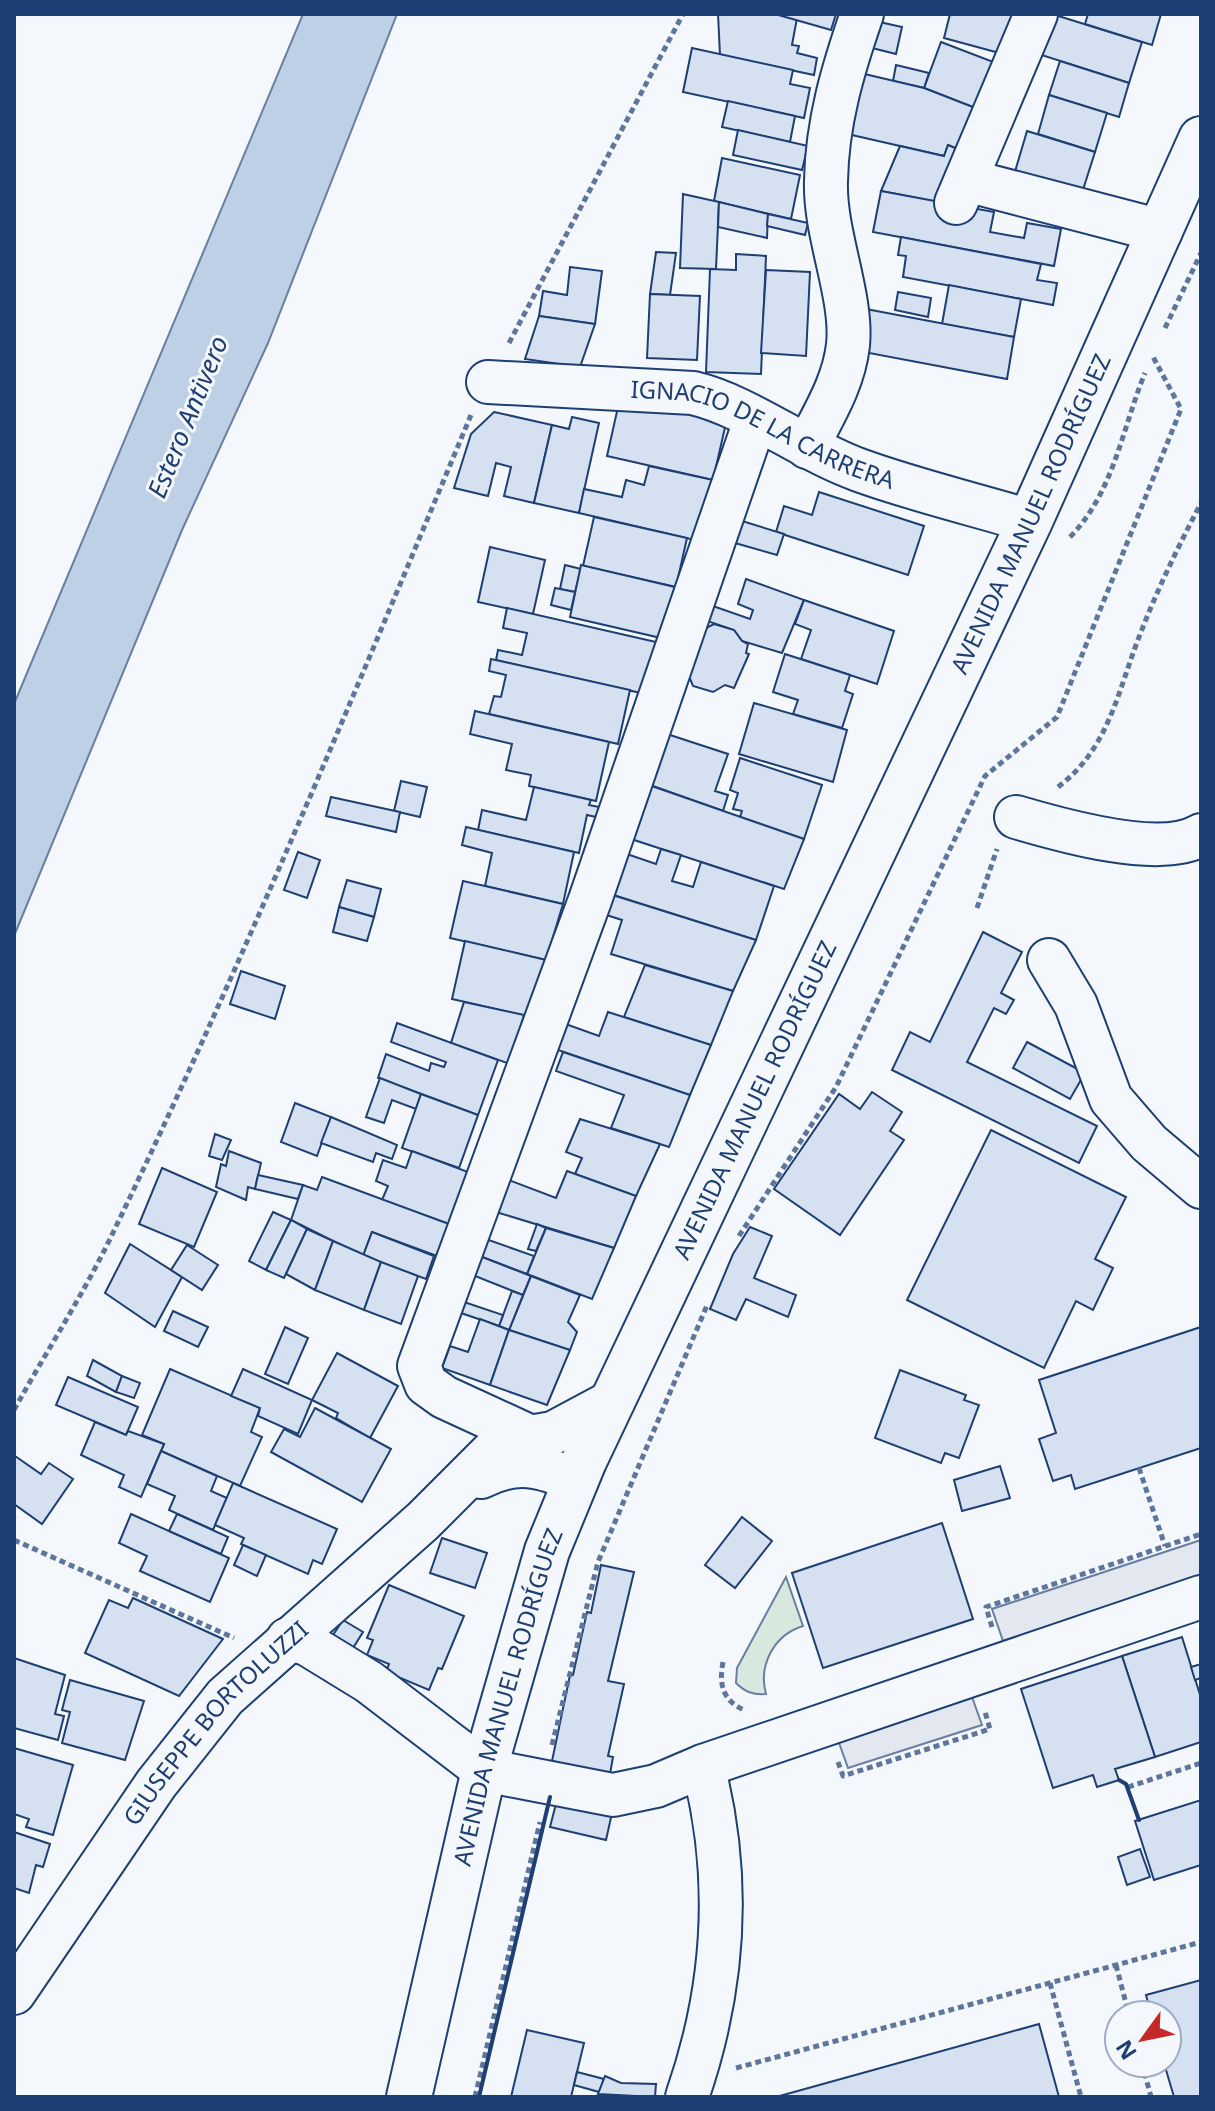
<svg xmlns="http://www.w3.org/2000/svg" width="1215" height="2111" font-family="'Noto Sans',sans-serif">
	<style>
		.green { fill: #d7e8df; stroke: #687fa3; stroke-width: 2 }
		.parking { fill: #e3e8f0; stroke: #687fa3; stroke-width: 2 }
		.water { fill: #bed0e5; stroke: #687fa3; stroke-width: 2 }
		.building { fill: #d5e0f0; stroke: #1d3f73; stroke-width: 2 }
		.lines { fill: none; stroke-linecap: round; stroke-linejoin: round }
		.minor-casing { stroke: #1d3f73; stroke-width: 46 }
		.major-casing { stroke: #1d3f73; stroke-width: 48 }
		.path { stroke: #5e769c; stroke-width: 5; stroke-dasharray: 6 4; stroke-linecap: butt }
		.minor { stroke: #f4f7fb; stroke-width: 42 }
		.major { stroke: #f4f7fb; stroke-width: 44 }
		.wall { stroke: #1d3f73; stroke-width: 4 }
		.labels { text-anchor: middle; stroke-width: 6; stroke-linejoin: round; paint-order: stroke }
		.street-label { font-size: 24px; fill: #1d3f73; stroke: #f4f7fb }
		.water-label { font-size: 26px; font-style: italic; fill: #1d3f73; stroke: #f4f7fb }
	</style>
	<rect width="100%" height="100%" fill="#f4f7fb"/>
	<path class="green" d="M786 1577 803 1626C774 1635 758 1665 766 1694 753 1695 745 1692 736 1683L737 1668Z"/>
	<g class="parking">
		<polygon points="1201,1540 1201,1575 1003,1641 992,1609"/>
		<polygon points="972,1697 982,1725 848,1768 838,1740"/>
	</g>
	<polygon class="water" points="303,14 397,14 268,343 182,530 14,936 14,704"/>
	<g class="building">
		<polygon points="718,14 775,14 797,18 792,45 799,46 797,53 817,58 814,75 720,55"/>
		<polygon points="775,14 836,14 831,30"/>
		<polygon points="950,14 1016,14 1003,54 944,38"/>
		<polygon points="1052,14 1142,42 1129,83 1032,52"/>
		<polygon points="1088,14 1161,14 1152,45 1085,24"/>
		<polygon points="866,19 902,27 896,54 860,45"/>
		<polygon points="941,42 996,63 978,109 924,88"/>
		<polygon points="692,48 793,70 790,84 810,88 804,118 683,92"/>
		<polygon points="1060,61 1129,83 1119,117 1049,95"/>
		<polygon points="896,65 929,73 924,88 893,81"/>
		<polygon points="856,72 924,88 978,109 967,153 948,145 944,156 843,133"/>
		<polygon points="1049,95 1107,113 1095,152 1038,134"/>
		<polygon points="728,101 795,116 790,142 722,127"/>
		<polygon points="738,130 808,146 802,170 733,155"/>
		<polygon points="1027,131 1095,152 1081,196 1014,175"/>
		<polygon points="948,145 967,153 948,204 881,191 900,146 944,156"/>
		<polygon points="722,158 800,175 791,219 714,201"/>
		<polygon points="881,191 994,212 990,232 1024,238 1027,223 1061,229 1054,266 873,232"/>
		<polygon points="683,194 719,202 716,269 680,268"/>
		<polygon points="719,202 768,214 767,238 718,227"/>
		<polygon points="768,214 808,223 805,235 767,226"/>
		<polygon points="901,237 1041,264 1037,280 1057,283 1053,305 903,277 906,256 898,255"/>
		<polygon points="656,252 676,253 670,295 650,294"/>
		<polygon points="736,254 766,256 761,374 706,372 710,269 736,270"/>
		<polygon points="570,267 602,271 595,324 539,316 543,291 567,295"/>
		<polygon points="766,270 810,272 806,356 761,353"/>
		<polygon points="949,285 1021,299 1014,337 942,324"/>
		<polygon points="898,292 931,298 928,317 895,310"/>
		<polygon points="650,294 700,296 697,360 647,358"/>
		<polygon points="866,309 1014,337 1007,379 869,353"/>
		<polygon points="539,316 595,324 580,367 525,359"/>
		<polygon points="618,407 673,411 726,423 713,480 607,456"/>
		<polygon points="494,412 552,425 534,503 504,496 511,467 496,463 488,496 454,488 471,434"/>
		<polygon points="572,417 599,423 579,513 534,503 552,425 569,429"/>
		<polygon points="649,466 713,480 699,541 579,513 584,489 622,497 626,480 644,485"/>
		<polygon points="819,492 924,526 908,575 776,532 784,506 812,515"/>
		<polygon points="594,517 687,538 676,587 583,566"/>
		<polygon points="742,521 784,534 777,555 735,543"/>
		<polygon points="490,547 545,560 533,614 478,602"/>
		<polygon points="565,565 581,569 575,592 560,589"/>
		<polygon points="581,565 679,588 661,638 570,617"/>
		<polygon points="746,579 804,600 782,653 742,641 734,630 707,621 713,606 750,619 753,610 738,604"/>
		<polygon points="555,588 575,592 571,610 551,605"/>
		<polygon points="804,600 894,631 877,684 801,659 811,630 795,624"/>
		<polygon points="507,608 656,642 645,694 496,660 498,650 522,655 527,633 503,628"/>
		<polygon points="714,624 734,630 742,641 748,644 746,653 749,654 734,688 725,685 713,692 693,686 688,674 704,629"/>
		<polygon points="785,654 850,675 845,691 853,694 842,728 793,714 798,700 773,692"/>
		<polygon points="491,659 630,690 618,744 489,714 494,696 501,697 506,675 489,671"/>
		<polygon points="754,703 847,730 833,782 739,754"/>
		<polygon points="475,711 609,742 596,801 529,786 531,775 506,770 512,744 470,734"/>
		<polygon points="667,734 728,754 715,791 728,795 723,811 650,785"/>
		<polygon points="740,758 822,785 804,839 740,817 742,811 733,809 738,793 730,790"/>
		<polygon points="401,781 427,787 420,817 394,811"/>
		<polygon points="646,784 804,839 784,889 628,838"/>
		<polygon points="534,787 591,800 589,805 599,807 596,817 587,815 579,853 478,830 482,810 526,820"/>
		<polygon points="331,797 400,812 396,832 326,816"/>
		<polygon points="466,827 574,852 563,904 485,886 492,853 462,845"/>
		<polygon points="661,849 681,855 672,881 693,887 701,862 774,886 756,940 610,894 624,853 656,864"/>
		<polygon points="298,852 320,860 307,898 284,890"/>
		<polygon points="347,880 381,889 374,917 339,907"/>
		<polygon points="463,881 563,904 546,960 450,938"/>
		<polygon points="603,892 756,940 733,991 611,954 622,920 597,912"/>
		<polygon points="339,907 374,917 367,941 333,932"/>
		<polygon points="983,932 1022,952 1001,993 1014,1000 1006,1014 994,1008 967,1062 1097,1126 1079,1163 892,1070 910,1032 930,1042"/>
		<polygon points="465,941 546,960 526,1016 452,999"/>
		<polygon points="645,965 733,991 711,1045 624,1017"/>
		<polygon points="241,971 285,986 275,1019 230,1004"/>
		<polygon points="464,1002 524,1015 510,1064 451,1043"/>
		<polygon points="608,1012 711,1045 690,1095 549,1047 560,1022 599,1036"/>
		<polygon points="397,1023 498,1060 478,1115 378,1078 386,1054 429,1071 431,1063 444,1067 446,1062 391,1042"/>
		<polygon points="1027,1042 1085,1073 1070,1099 1013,1068"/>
		<polygon points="563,1052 690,1095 669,1147 611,1128 624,1095 556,1071"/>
		<polygon points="380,1078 421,1094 416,1109 392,1100 384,1123 366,1117"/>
		<polygon points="872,1092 902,1112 890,1131 904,1140 840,1235 774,1189 839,1094 860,1109"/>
		<polygon points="421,1094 478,1115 459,1168 402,1148"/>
		<polygon points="295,1103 331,1117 317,1156 281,1142"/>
		<polygon points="331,1117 397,1145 392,1159 376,1153 373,1162 321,1143"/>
		<polygon points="580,1119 660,1144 636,1196 575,1174 582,1158 566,1152"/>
		<polygon points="991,1130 1126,1197 1095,1259 1113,1268 1093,1310 1076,1301 1044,1368 907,1300"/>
		<polygon points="215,1134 231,1140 222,1160 209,1156"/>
		<polygon points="229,1151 261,1163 255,1189 248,1187 246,1200 216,1187 221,1164 226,1166"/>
		<polygon points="412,1151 468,1172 449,1224 382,1200 388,1186 376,1181 383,1160 406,1168"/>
		<polygon points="162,1168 217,1192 194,1247 139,1224"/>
		<polygon points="567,1171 636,1196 614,1248 496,1212 506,1179 556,1198"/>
		<polygon points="258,1175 303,1185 298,1199 255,1189"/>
		<polygon points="322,1177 449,1224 437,1256 372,1232 363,1256 291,1220 303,1185 317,1190"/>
		<polygon points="273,1212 291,1220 266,1270 249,1261"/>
		<polygon points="291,1220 307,1229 284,1278 266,1270"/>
		<polygon points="537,1224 546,1228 536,1251 528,1249"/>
		<polygon points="750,1227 772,1236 754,1278 796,1295 788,1317 746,1299 736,1320 710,1309 733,1254"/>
		<polygon points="546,1228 614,1248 592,1299 527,1274"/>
		<polygon points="307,1229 333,1241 315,1290 286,1274"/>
		<polygon points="372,1232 434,1256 426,1279 363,1256"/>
		<polygon points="483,1238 534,1256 527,1274 477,1255"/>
		<polygon points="333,1241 381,1262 364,1310 315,1290"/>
		<polygon points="130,1244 182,1277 155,1327 105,1293"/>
		<polygon points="187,1245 218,1265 202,1290 171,1270"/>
		<polygon points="477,1255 531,1276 523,1295 470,1274"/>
		<polygon points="381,1262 418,1276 401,1324 364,1310"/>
		<polygon points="531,1276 580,1295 568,1322 577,1332 570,1350 509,1330"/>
		<polygon points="512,1291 523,1295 509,1330 499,1326"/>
		<polygon points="461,1301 503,1315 499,1326 458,1312"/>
		<polygon points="173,1311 208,1327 198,1347 164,1331"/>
		<polygon points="480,1319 509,1330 490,1385 442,1368 450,1346 468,1352"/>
		<polygon points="285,1327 308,1338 288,1384 265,1374"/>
		<polygon points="1201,1327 1201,1448 1075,1489 1071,1475 1053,1481 1039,1439 1056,1433 1039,1380"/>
		<polygon points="509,1330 570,1350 547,1405 490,1385"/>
		<polygon points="337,1353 398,1386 370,1438 336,1418 338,1413 312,1400"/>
		<polygon points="93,1360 122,1376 116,1392 87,1376"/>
		<polygon points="170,1369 260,1408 251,1432 262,1437 240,1486 161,1451 164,1444 142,1435"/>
		<polygon points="243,1369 312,1400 298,1434 258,1416 260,1408 231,1396"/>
		<polygon points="900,1370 966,1395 964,1400 979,1405 959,1458 945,1453 941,1463 875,1438"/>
		<polygon points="122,1376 140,1383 134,1398 116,1392"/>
		<polygon points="68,1377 138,1407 126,1435 56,1405"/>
		<polygon points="315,1408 391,1449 362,1502 271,1452 284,1429 300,1437"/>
		<polygon points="95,1422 126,1435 128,1431 164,1444 141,1497 119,1487 124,1475 81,1455"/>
		<polygon points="161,1451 217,1476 211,1491 227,1498 213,1530 169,1510 175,1496 147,1484"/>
		<polygon points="15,1456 41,1474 49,1463 73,1479 42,1524 14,1504"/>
		<polygon points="1000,1466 1010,1498 962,1511 954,1480"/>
		<polygon points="233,1483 337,1529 322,1564 313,1560 308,1574 241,1544 244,1538 215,1525"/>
		<polygon points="131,1514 229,1558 210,1602 140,1571 147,1556 119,1543"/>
		<polygon points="177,1514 228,1537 221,1554 169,1531"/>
		<polygon points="742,1517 772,1541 735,1588 705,1565"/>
		<polygon points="942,1523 973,1619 823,1668 792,1573"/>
		<polygon points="442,1538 487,1553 475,1588 430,1573"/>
		<polygon points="243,1545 266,1555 257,1576 234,1565"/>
		<polygon points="601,1565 634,1572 608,1681 624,1684 608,1756 613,1757 610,1774 552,1761 570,1675 573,1675 587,1612 591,1613"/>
		<polygon points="389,1585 464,1616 442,1669 438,1668 429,1690 386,1672 389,1664 367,1655 373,1640 367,1638"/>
		<polygon points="133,1598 223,1639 179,1696 85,1653 109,1600 128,1608"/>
		<polygon points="343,1620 363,1632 353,1648 333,1635"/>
		<polygon points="1182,1637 1201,1698 1201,1742 1155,1757 1122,1656"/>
		<polygon points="1122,1656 1155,1757 1115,1769 1119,1780 1097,1787 1093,1775 1053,1788 1021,1689"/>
		<polygon points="14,1658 65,1675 55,1714 64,1716 58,1740 14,1728"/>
		<polygon points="1201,1664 1201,1678 1195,1680 1191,1667"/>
		<polygon points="70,1680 144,1701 125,1760 62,1743 70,1712 62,1710"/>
		<polygon points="14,1748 73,1765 53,1835 26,1827 29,1819 14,1814"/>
		<polygon points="557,1800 612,1813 606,1840 550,1827"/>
		<polygon points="1201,1800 1201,1865 1154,1880 1135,1821"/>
		<polygon points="14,1832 50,1844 43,1867 36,1865 29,1893 14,1888"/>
		<polygon points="1140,1849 1150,1877 1127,1885 1118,1857"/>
		<polygon points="1201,1980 1201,2097 1174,2097 1164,2063 1167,2015 1151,2015 1146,1995"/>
		<polygon points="1039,2024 1059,2097 776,2097"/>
		<polygon points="527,2030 584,2043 571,2097 511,2097"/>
		<polygon points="577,2072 604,2079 599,2092 574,2085"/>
		<polygon points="605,2076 621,2083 656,2084 655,2097 598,2094"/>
	</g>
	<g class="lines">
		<defs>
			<g id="minor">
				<polyline points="966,180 1161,231"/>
				<polyline points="956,203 1036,14"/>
				<path id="s1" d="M488 382 693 393C748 406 803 450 859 470 914 490 973 504 1030 521"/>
				<path d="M807 447C824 414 844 382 848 345 853 296 824 233 826 181 827 122 843 69 862 14"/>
				<path d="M1016 817C1060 830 1160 859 1201 835"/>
				<polyline points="1049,960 1076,1005 1111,1099 1149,1143 1201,1187"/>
				<polyline points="531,1437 444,1397 426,1384 419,1366 590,900 755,421"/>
				<path d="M481 1477C516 1459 541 1465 576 1481"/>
				<polyline points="288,1639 307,1644 369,1682 484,1770 613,1795 656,1786 703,1766 1201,1597"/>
				<path id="s2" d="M14 1993 156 1784 225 1697 423 1521 498 1446 513 1440 553 1433 611 1402"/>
				<path d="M687 2097C725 1988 732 1878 703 1766"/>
			</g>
			<g id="major">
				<path id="s3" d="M409 2097 484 1770 547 1551 584 1461 1030 521 1201 139"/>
			</g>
		</defs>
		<use href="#minor" class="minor-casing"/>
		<use href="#major" class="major-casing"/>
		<g class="path">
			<polyline points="1165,328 1201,253"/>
			<polyline points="509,343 683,14"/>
			<path d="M1070 537C1114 492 1122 429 1145 373"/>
			<path d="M1058 787C1110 748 1118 689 1141 632 1158 588 1179 545 1201 503"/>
			<polyline points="977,908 997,849"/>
			<polyline points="739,1236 836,1087 985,776 1057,717 1181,409 1152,355"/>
			<path d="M14 1410C45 1354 81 1298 109 1241 240 970 355 692 471 415"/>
			<polyline points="1139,1468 1165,1546"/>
			<polyline points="14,1540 234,1638"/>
			<polyline points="992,1627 986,1607 1201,1534"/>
			<path d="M723 1662C719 1684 722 1700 744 1710"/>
			<polyline points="552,1745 598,1562 708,1303"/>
			<polyline points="838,1762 843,1776 990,1729 985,1712"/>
			<polyline points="1128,1787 1201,1763"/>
			<polyline points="1116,1965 1129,2015"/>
			<polyline points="1050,1983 1081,2097"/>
			<polyline points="1142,2063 1151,2097"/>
			<polyline points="736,2068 1201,1942"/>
			<polyline points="475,2097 540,1822"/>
		</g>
		<use href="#minor" class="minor"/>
		<use href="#major" class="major"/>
		<g class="wall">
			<polyline points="1119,1780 1126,1784 1139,1820"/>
			<polyline points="479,2097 550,1797"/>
		</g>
	</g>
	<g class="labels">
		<g class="street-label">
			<text dy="8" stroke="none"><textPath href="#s1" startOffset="284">IGNACIO DE LA CARRERA</textPath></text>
			<text dy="8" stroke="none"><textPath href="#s3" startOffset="1708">AVENIDA MANUEL RODRÍGUEZ</textPath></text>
			<text dy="8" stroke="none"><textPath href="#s3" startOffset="1060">AVENIDA MANUEL RODRÍGUEZ</textPath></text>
			<text dy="8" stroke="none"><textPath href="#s3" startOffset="412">AVENIDA MANUEL RODRÍGUEZ</textPath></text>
			<text dy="8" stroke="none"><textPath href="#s2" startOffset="338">GIUSEPPE BORTOLUZZI</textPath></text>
		</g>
		<g class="water-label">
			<text transform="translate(188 417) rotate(-68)" y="9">Estero Antivero</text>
		</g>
	</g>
	<rect width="1215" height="2111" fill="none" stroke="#1d3f73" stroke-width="32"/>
	<g transform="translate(1143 2039) rotate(237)"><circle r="38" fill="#f4f7fb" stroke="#9eadc5" stroke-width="2"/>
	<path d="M0-6L14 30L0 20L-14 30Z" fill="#c62828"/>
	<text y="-12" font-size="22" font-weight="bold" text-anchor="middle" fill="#1d3f73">N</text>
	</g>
</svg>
